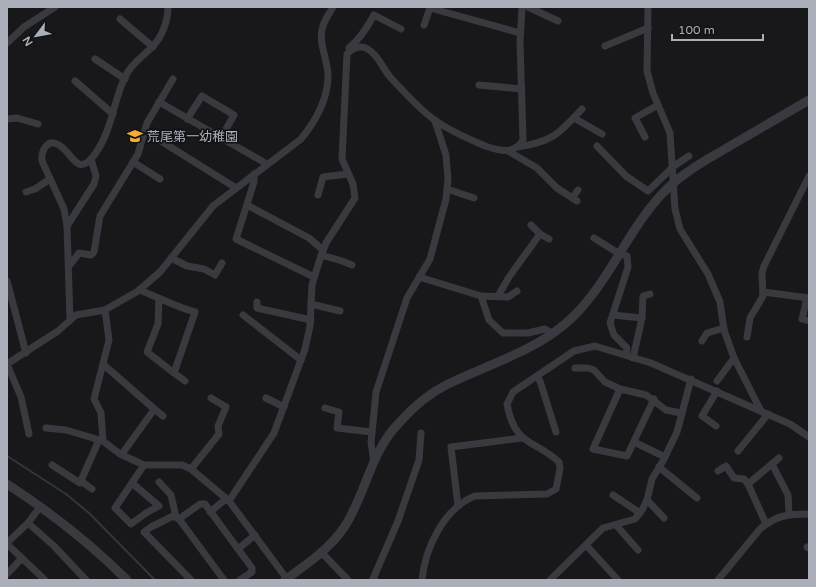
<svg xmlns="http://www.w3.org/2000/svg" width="816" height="587" font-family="'Varela Round','Noto Sans JP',sans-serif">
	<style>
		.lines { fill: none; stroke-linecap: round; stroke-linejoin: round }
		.stream { stroke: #2d373e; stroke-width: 2 }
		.minor { stroke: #393a3f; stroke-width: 7 }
		.tertiary { stroke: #393a3f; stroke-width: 9 }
		.labels { text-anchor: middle; stroke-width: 3.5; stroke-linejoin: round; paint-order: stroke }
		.poi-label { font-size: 13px; fill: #aaafba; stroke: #131315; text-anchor: start }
	</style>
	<rect width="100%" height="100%" fill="#18181a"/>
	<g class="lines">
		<polyline class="stream" points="7,456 66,494 89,513 155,580"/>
		<g class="minor">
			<polyline points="528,7 558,21"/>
			<polyline points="648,7 647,71 653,93 670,133 675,209 680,229 708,274 720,302 724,330 734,358 761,411"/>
			<polyline points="120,19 153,47"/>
			<polyline points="424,25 430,8 520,33"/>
			<polyline points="7,43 24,27 55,7"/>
			<polyline points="605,46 648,28"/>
			<path d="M349 48C360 39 367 28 374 15L401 29"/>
			<polyline points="95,59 125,79"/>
			<polyline points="75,81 113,114"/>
			<polyline points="479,85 522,89"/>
			<polyline points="159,102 267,164"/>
			<polyline points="574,118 602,134"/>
			<polyline points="7,119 17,118 38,124"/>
			<polyline points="187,119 202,96 234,115 221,138"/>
			<polyline points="145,131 236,188"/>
			<polyline points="645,137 635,118 658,105"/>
			<polyline points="597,146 626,176 648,191 674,166 689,156"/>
			<path d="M517 147C552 142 559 134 582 109"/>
			<polyline points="508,151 537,168 557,188 577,201"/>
			<polyline points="133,162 160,179"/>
			<polyline points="254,174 254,182 236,239 314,277"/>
			<polyline points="447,189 474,198"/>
			<polyline points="26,192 35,189 50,179"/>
			<polyline points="318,195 323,177 348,174"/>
			<polyline points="572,198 578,190"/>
			<polyline points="247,205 309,238 323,250"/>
			<polyline points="531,225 540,234"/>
			<path d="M67 226 64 209 42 161C41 151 47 138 59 145 73 153 77 179 95 154 113 129 113 100 126 75 132 63 142 57 151 48 162 38 168 21 168 7"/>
			<polyline points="594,238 618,253 627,256 628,267 610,323 614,335 627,348 626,355"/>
			<polyline points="321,255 342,261 352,265"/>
			<polyline points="171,258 187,266 204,269 215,275 222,263"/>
			<polyline points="69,266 79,253 91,255 94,252 100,216 138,154 147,123 173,79"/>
			<polyline points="419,277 481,296 489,320 503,333 528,333 545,329 553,334"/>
			<polyline points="7,281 26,353"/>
			<path d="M139 290C158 297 176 307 195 312L174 373 147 352 158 324 159 298"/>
			<polyline points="763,292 809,298"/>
			<polyline points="481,296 508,297 517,291"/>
			<polyline points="498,296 509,277 540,234 549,239"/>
			<polyline points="807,298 802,319 809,321"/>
			<polyline points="257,302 257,308 311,320"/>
			<polyline points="311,304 340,311"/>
			<polyline points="105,310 109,340 94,399 101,413 103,441 120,454 144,465 182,465 191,469 229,501 287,579"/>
			<polyline points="243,315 301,360"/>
			<polyline points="613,315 642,318"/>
			<polyline points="70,320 67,226 94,184 96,176 91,159"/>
			<polyline points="747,337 750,318 763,296 762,273 764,266 809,176"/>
			<polyline points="702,341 707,333 724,328"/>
			<polyline points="633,358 642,318 643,296 650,294"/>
			<path d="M7 364 58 331 76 315 105 310 138 291 160 272 213 206 301 139C315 122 327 100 328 78 329 61 317 43 323 26 325 19 330 13 333 7"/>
			<polyline points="7,364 21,397 29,434"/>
			<polyline points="104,365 152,407 153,411 122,454"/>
			<polyline points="575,368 588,368 594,370 605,382 620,389 646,395 666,410 681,413"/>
			<polyline points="174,373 185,381"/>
			<polyline points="537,376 540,381 556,432"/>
			<polyline points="717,381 734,358"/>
			<polyline points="620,389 593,449 627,456 654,399"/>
			<polyline points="266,398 284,407"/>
			<polyline points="152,407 163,416"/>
			<polyline points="325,408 339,412 337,428 372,432"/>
			<polyline points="716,426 702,416 717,391"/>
			<polyline points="46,428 66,430 103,441"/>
			<polyline points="634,442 665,457"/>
			<polyline points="738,451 768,414"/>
			<polyline points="374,462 371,443 376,392 407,298 430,259 446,199 448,179 446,155 435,121"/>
			<polyline points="772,464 788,495 789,514"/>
			<polyline points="52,465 80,483 99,440"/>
			<polyline points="659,467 697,498"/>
			<polyline points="191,469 219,434 218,426 226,407 211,398"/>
			<polyline points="718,471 726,466 734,478 744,479 748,484 766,524"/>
			<polyline points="81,481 92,489"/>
			<polyline points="159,482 171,495 176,517"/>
			<polyline points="132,483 159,506 146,513 131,524 115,508 144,465"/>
			<polyline points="748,484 779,458"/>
			<polyline points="613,495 640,513"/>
			<polyline points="647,500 664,518"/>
			<path d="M229 501 274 433 305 349 310 326 312 285 319 262 326 243 355 198 353 184 342 159 347 54C352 49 358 45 366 48 379 55 382 68 391 78 402 90 424 113 436 121 450 131 469 139 485 146 500 151 514 155 523 140L520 42 522 7"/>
			<polyline points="458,506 451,447 522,438"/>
			<polyline points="40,507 28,523 54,546 86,580"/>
			<polyline points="210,512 226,499"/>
			<polyline points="179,519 224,580"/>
			<polyline points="616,525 638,550"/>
			<polyline points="7,543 28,523"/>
			<polyline points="7,544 45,580"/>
			<polyline points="586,545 618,580"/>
			<polyline points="807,547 809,548"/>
			<polyline points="238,549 255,535"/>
			<polyline points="322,553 348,580"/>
			<polyline points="7,574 22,558"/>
			<polyline points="191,580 144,532 151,527 173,516 179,519 200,504 205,504 252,568 252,572 240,580"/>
			<polyline points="375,580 373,579 398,521 419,460 421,433"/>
			<path d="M422 580C425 548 444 508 475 496L547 494 556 489 560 469 559 462C534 439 515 447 507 404L513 392 574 351 595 346 651 363 790 424 809 437"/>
			<polyline points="550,580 603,528 635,519 642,510 647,500 652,479 663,461 677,432 691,379"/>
			<path d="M718 580 760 529C777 515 788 514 809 514"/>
		</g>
		<g class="tertiary">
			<path d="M7 484C50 512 91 544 127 580"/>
			<path d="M285 580C307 564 330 549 345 526 366 493 371 451 399 423 412 408 430 393 448 384 487 365 532 352 565 324 605 291 625 234 661 195 681 173 705 161 730 146 756 131 783 115 809 100"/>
		</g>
	</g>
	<defs>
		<symbol id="school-bare" viewBox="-9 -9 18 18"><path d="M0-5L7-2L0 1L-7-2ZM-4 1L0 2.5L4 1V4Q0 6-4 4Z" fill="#f5ac35" stroke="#131315" stroke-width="2.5" paint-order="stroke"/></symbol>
	</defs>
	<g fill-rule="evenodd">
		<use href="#school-bare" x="124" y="125" width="22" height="22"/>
	</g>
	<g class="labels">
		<g class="poi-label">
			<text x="147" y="141">荒尾第一幼稚園</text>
		</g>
	</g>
	<rect width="816" height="587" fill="none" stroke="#aaafba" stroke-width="16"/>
	<g transform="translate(36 36) rotate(238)" stroke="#131315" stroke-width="3" paint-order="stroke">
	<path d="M0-3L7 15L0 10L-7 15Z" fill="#aaafba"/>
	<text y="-6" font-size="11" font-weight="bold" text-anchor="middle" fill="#aaafba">N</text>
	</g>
	<path d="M672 34v6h91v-6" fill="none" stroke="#aaafba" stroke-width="2"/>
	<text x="678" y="34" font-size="12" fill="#aaafba" stroke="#131315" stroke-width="3" paint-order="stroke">100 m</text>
</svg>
